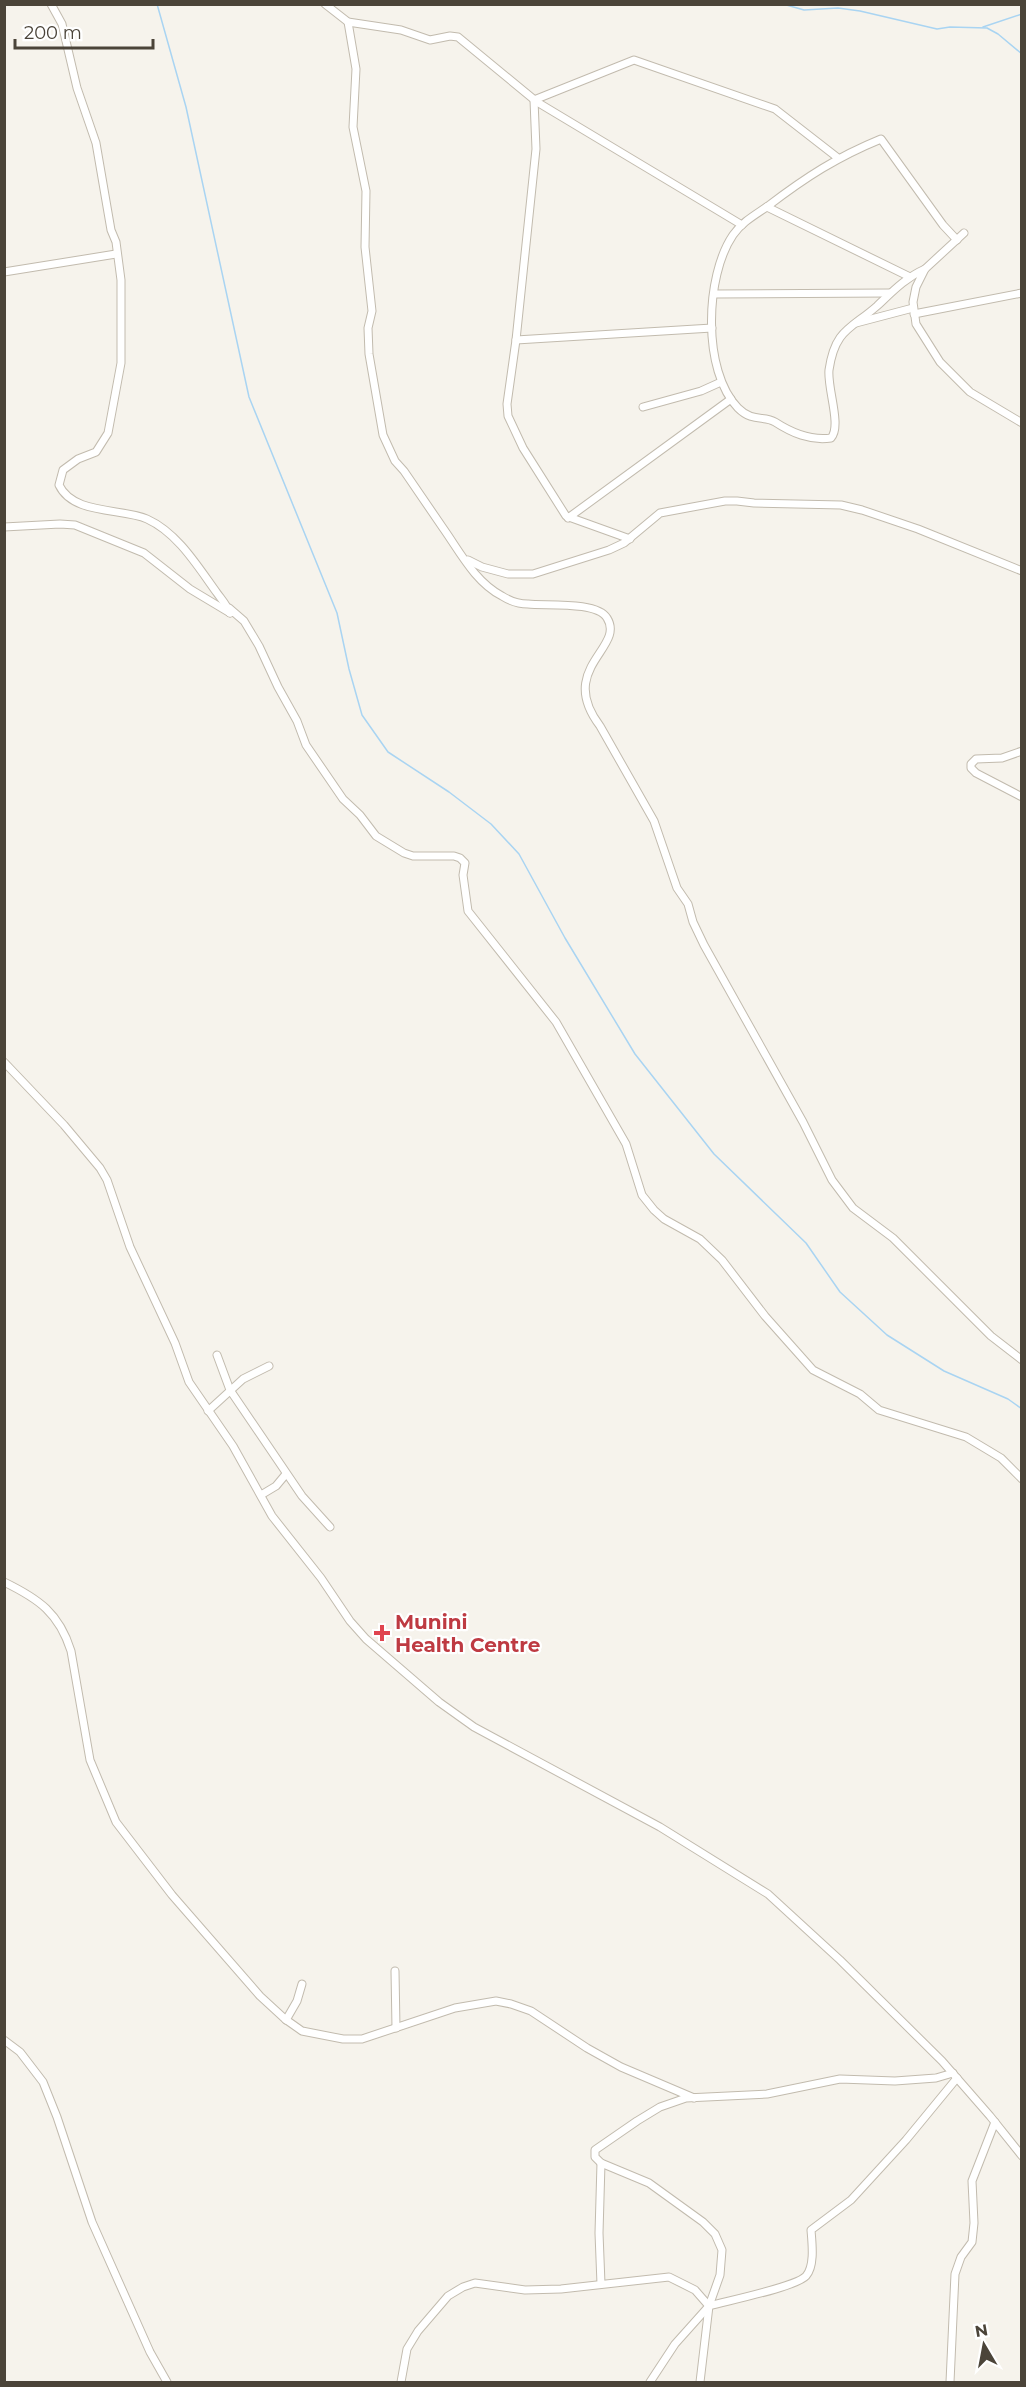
<svg xmlns="http://www.w3.org/2000/svg" width="1026" height="2387" font-family="Montserrat,sans-serif">
	<style>
		.lines { fill: none; stroke-linecap: round; stroke-linejoin: round }
		.stream { stroke: #a9d4f2; stroke-width: 1.5 }
		.minor-casing { stroke: #c2bbae; stroke-width: 9 }
		.minor { stroke: #fff; stroke-width: 7 }
		.health-dot { fill: #e0444e; stroke: #fff; stroke-width: 2 }
		.labels { text-anchor: middle; stroke-width: 4.5; stroke-linejoin: round; paint-order: stroke }
		.health-label { font-size: 20px; font-weight: bold; fill: #be3a42; stroke: #fff; text-anchor: start }
	</style>
	<rect width="100%" height="100%" fill="#f6f3ec"/>
	<g class="lines">
		<g class="stream">
			<polyline points="157,4 186,107 249,397 337,613 349,669 362,715 388,752 449,792 491,824 519,854 565,938 635,1054 714,1154 806,1243 840,1292 887,1335 944,1371 1008,1399 1022,1409"/>
			<polyline points="783,4 804,10 838,8 860,11 937,29 950,27 987,28 998,34 1022,54"/>
			<polyline points="983,27 1022,14"/>
		</g>
		<defs>
			<g id="minor">
				<path d="M51 4 62 24 77 88 96 143 111 230 116 242 121 280V363L108 433 96 452 78 459 63 470 59 485C73 515 122 508 147 519 178 533 198 567 217 593 222 600 227 605 229 612"/>
				<polyline points="325,4 348,22 401,30 430,40 450,36 458,37 537,102 742,225"/>
				<path d="M348 22 356 69 353 127 366 191 365 247 372 311 368 328 369 354 383 435 395 461 404 471C417 490 430 509 443 528 460 552 475 582 502 596 510 601 519 604 528 604 546 606 597 601 607 618 626 648 556 668 600 726L654 821 677 888 688 904 693 922 704 945 803 1122 832 1180 853 1208 893 1238 991 1336 1022 1360"/>
				<polyline points="767,207 910,277"/>
				<polyline points="964,233 925,269 916,287 913,302 916,324 940,362 970,392 1022,423"/>
				<path d="M925 269C905 278 892 292 877 306 851 329 835 329 829 370 827 388 842 426 831 438 810 441 792 433 775 422 764 415 753 423 738 408 702 371 705 276 733 235 742 222 755 215 768 206 806 177 837 157 881 139L943 225 957 240"/>
				<polyline points="4,272 116,254"/>
				<polyline points="715,294 889,293"/>
				<polyline points="914,314 1022,293"/>
				<polyline points="856,323 913,308"/>
				<polyline points="516,340 712,328"/>
				<polyline points="643,407 701,391 721,382"/>
				<polyline points="568,518 731,399"/>
				<polyline points="4,527 60,524 75,525 144,553 190,589 230,613"/>
				<polyline points="630,539 566,516 523,448 508,416 507,404 516,340 536,149 534,100 634,60 775,109 838,158"/>
				<polyline points="468,560 482,567 508,574 533,574 609,550 624,543 660,513 725,501 737,501 754,503 841,505 862,510 918,529 1022,571"/>
				<polyline points="230,613 229,608 244,621 259,646 278,687 297,721 306,745 343,799 360,815 376,836 404,853 413,856 454,856 460,858 465,863 463,875 468,911 556,1022 626,1144 642,1195 654,1210 664,1219 700,1239 722,1260 765,1316 813,1370 860,1394 879,1410 966,1437 1001,1458 1022,1479"/>
				<polyline points="1022,751 1002,758 976,759 971,764 971,768 976,773 1022,797"/>
				<polyline points="4,1062 64,1125 100,1168 107,1180 130,1247 175,1343 189,1382 233,1446 272,1516 321,1578 350,1621 366,1639 439,1702 474,1727 660,1827 768,1894 840,1960 942,2061 990,2116 1022,2156"/>
				<polyline points="217,1355 230,1390 302,1496 330,1527"/>
				<polyline points="208,1411 243,1379 269,1366"/>
				<polyline points="261,1495 276,1486 286,1474"/>
				<path d="M4 1582C39 1599 59 1613 71 1651L90 1760 116 1822 172 1895 260 1996 285 2019 302 2031 343 2039H362L455 2008 496 2001 511 2004 531 2011 587 2048 621 2067 694 2098"/>
				<polyline points="395,1971 396,2028"/>
				<polyline points="286,2020 297,2001 302,1984"/>
				<polyline points="4,2040 20,2052 43,2082 57,2117 92,2222 150,2352 167,2382"/>
				<polyline points="601,2163 599,2233 601,2284"/>
				<path d="M709 2306C726 2301 796 2287 806 2276 815 2266 812 2243 811 2230L851 2200 906 2140 957 2078"/>
				<polyline points="401,2382 407,2349 418,2331 448,2296 463,2287 475,2283 525,2290 561,2289 669,2277 695,2290 709,2306 700,2382"/>
				<polyline points="650,2382 675,2344 709,2306 720,2275 722,2250 715,2234 703,2222 649,2183 601,2163 595,2157 595,2150 637,2121 660,2107 686,2098 767,2094 840,2079 895,2081 936,2078 953,2073"/>
				<polyline points="950,2382 955,2274 961,2257 972,2242 974,2223 972,2181 995,2122"/>
			</g>
		</defs>
		<use href="#minor" class="minor-casing"/>
		<use href="#minor" class="minor"/>
	</g>
	<path class="health-dot" d="M379 1624h6v6h6v6h-6v6h-6v-6h-6v-6h6z"/>
	<g class="labels">
		<g class="health-label">
			<text x="395" y="1629">Munini<tspan x="395" dy="23">Health Centre</tspan></text>
		</g>
	</g>
	<rect width="1026" height="2387" fill="none" stroke="#4b4439" stroke-width="12"/>
	<g transform="translate(984 2345) rotate(350)" stroke="#ffffff" stroke-width="4.5" paint-order="stroke">
	<path d="M0-4.5L10 22L0 15L-10 22Z" fill="#4b4439"/>
	<text y="-9" font-size="16" font-weight="bold" text-anchor="middle" fill="#4b4439">N</text>
	</g>
	<path d="M15 39v9h138v-9" fill="none" stroke="#4b4439" stroke-width="3"/>
	<text x="24" y="39" font-size="18" fill="#4b4439" stroke="#ffffff" stroke-width="4.5" paint-order="stroke">200 m</text>
</svg>
